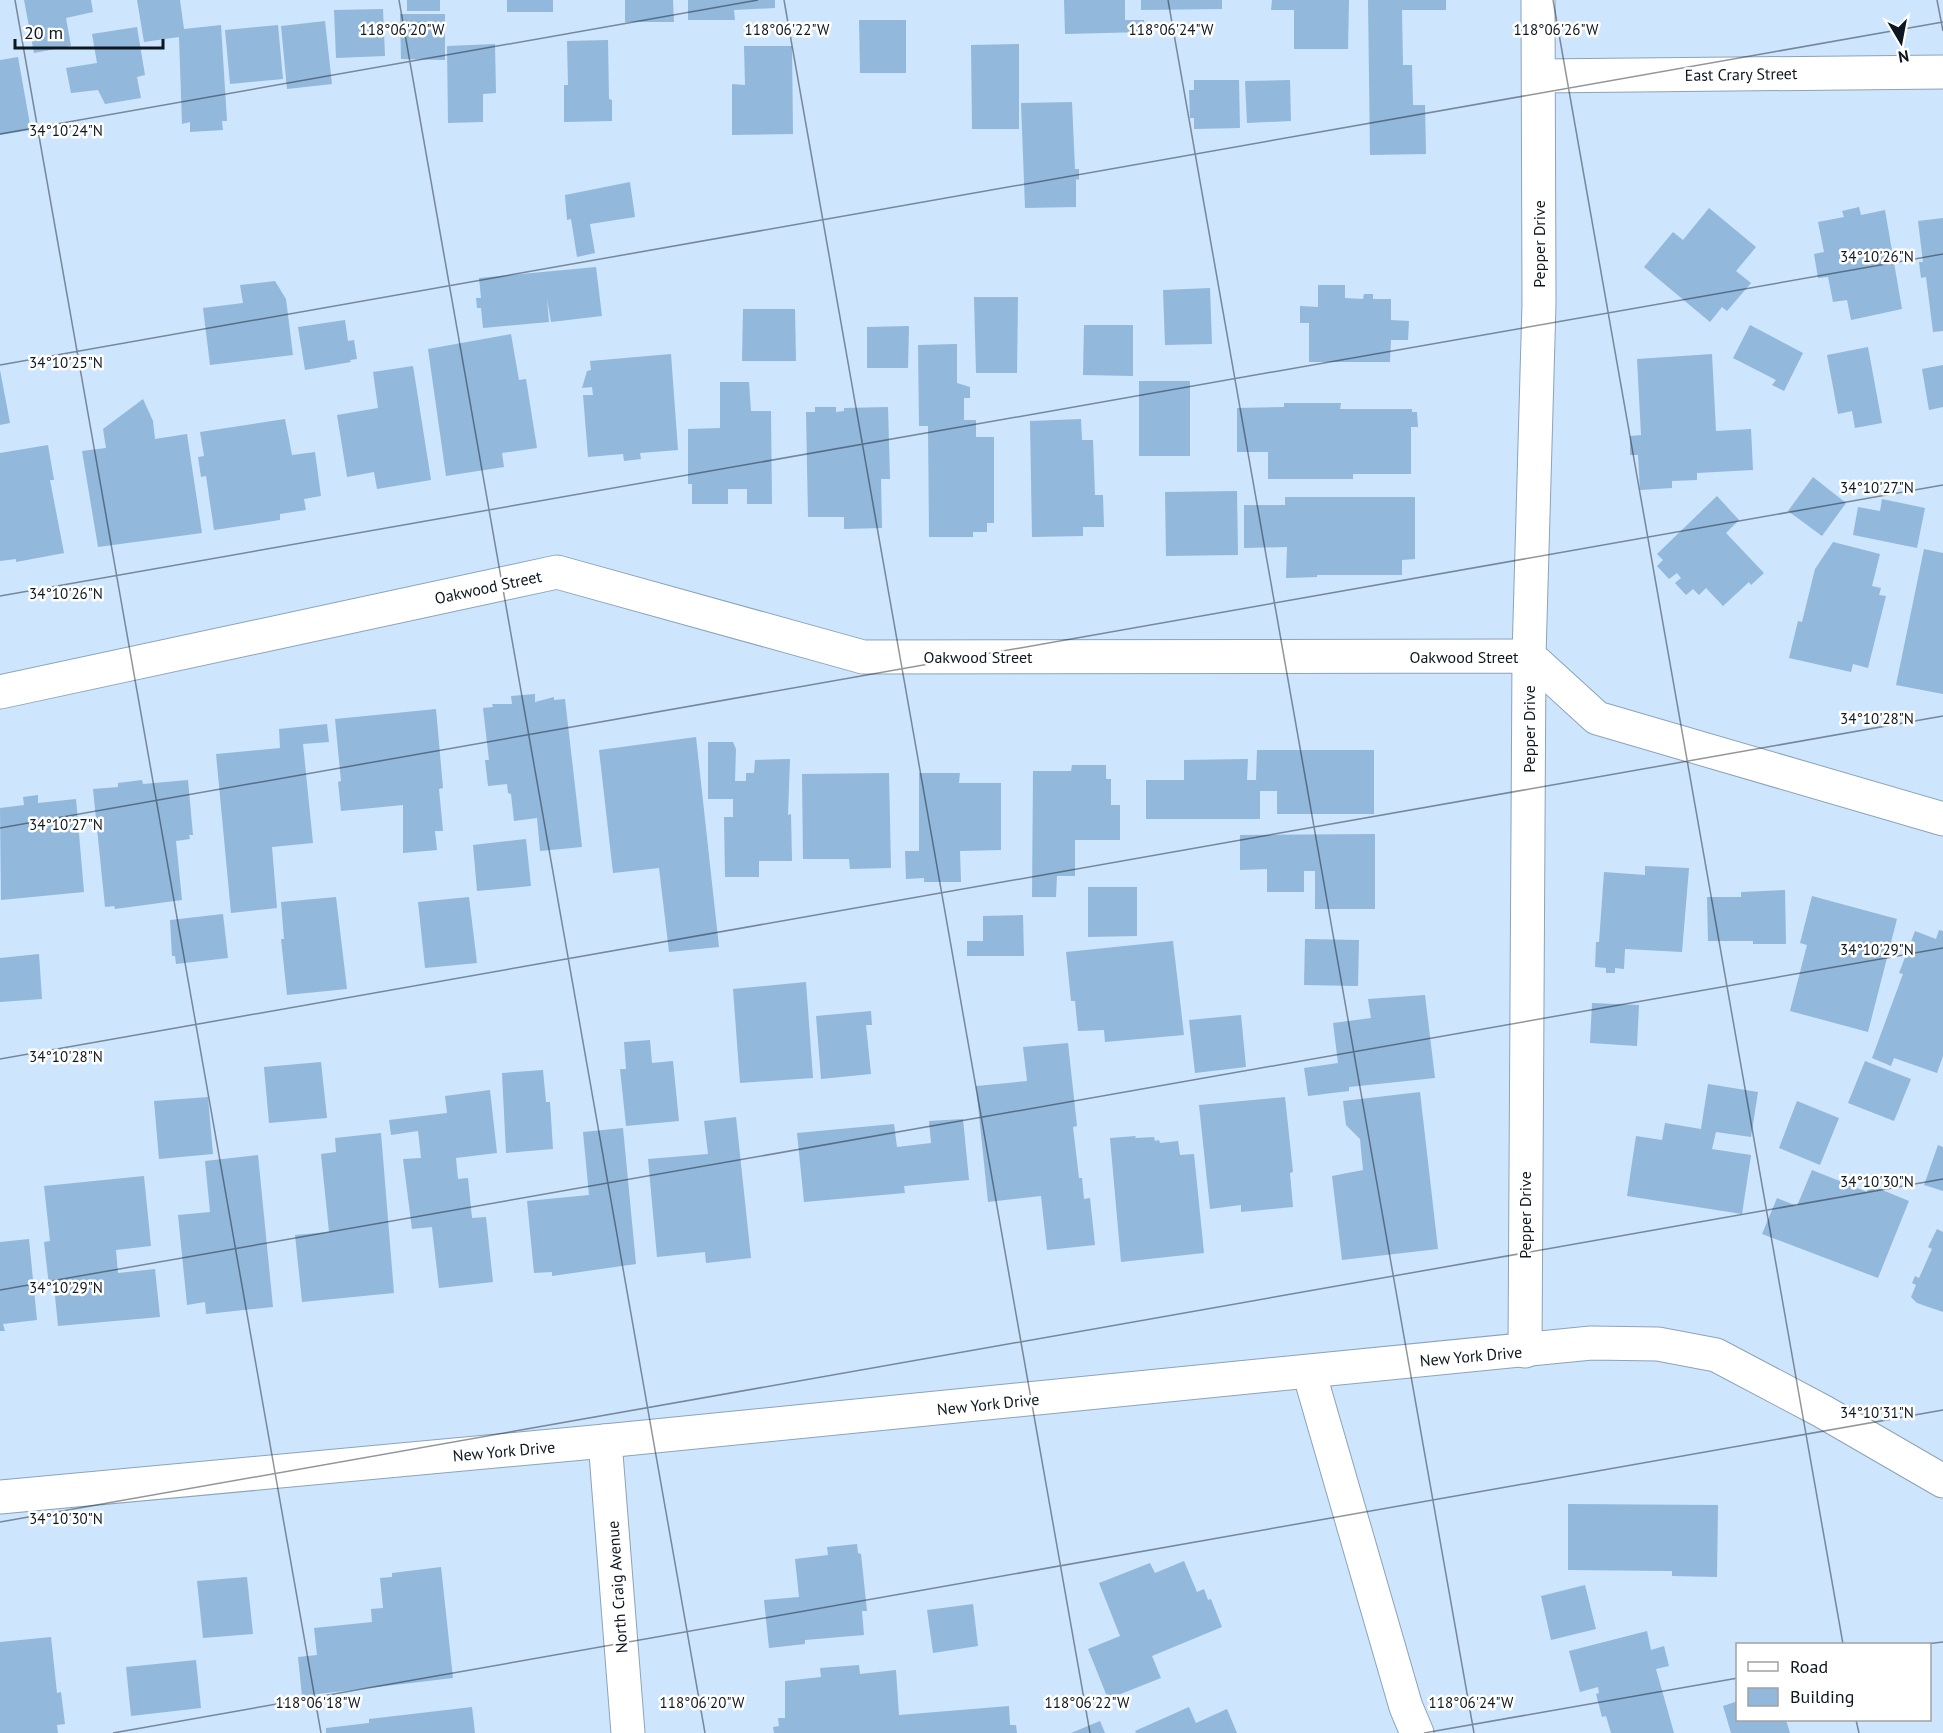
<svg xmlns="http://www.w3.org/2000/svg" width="1943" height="1733" font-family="'PT Sans',sans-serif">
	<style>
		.building { fill: #92b8dc }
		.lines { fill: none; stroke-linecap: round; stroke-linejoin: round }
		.minor-casing { stroke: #8ca3b9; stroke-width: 35 }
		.minor { stroke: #fff; stroke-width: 33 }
		.ticks { fill: none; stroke: #0e171f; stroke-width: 1.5; stroke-opacity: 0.45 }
		.labels { text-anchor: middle; stroke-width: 5; stroke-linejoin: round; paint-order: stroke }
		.street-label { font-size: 16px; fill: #0e171f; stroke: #fff }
		.ticks-label { font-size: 15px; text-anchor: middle; fill: #0e171f; stroke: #fff; stroke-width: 5; stroke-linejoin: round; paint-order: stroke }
	</style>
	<rect width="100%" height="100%" fill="#cde5fd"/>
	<g class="building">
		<polygon points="24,0 91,0 93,12 66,18 71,46 34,53"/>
		<polygon points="137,0 180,0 184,29 221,25 227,121 222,121 223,130 190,132 190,122 182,124 179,37 144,42"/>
		<rect x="407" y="0" width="33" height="11"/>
		<rect x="507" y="0" width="46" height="12"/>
		<polygon points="625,0 673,0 674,22 625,22"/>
		<polygon points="688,0 775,0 775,8 734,10 735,20 688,20"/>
		<polygon points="1064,0 1125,0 1125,20 1144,20 1144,32 1065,34"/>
		<polygon points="1141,0 1222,0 1222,9 1141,10"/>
		<polygon points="1272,0 1349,0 1348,49 1294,49 1294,10 1271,10"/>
		<polygon points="1368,0 1446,0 1446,10 1402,10 1403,65 1412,65 1413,105 1425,105 1426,154 1370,155"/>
		<polygon points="383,9 385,56 336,58 334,10"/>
		<polygon points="400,14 445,14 445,60 401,59"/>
		<polygon points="859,20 906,20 906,73 860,73"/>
		<polygon points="325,21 332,84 287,89 281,26"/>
		<polygon points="278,25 283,79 230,84 225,30"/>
		<polygon points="137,27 145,75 137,77 141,98 105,104 98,90 71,93 66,68 97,63 92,34"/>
		<polygon points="608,40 609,99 612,100 612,121 564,122 564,85 568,85 567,41"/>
		<polygon points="495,44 496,93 483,94 483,122 448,123 447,46"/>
		<polygon points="1019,44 1019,129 972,129 971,45"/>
		<polygon points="744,46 792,46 793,134 732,135 732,84 745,85"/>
		<polygon points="18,57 31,130 0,135 0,60"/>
		<polygon points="1194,80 1239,80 1240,128 1194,129 1194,118 1190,118 1189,90 1194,90"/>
		<polygon points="1290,80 1291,121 1247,123 1245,81"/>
		<polygon points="1072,102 1075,169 1079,169 1079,180 1076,179 1076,207 1025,208 1021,103"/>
		<polygon points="630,182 635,217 590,224 595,253 577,257 571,219 567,220 565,195"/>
		<polygon points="1859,207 1861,215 1885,210 1902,309 1851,320 1847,300 1833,302 1828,277 1818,278 1814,254 1824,252 1818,222 1844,217 1842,211"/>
		<polygon points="1709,208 1756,247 1736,271 1751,283 1727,311 1722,307 1710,322 1644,267 1673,232 1683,240"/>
		<polygon points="1943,218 1943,331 1933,332 1926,277 1921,278 1919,262 1923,262 1918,221"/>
		<polygon points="596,267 602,316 551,322 547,299 549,322 483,328 481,308 477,308 476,298 481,298 479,278"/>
		<polygon points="275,281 286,299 293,355 210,365 203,308 243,303 240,285"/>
		<polygon points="1318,285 1345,285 1345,298 1363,299 1364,294 1373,294 1373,299 1391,299 1391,320 1409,321 1408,340 1391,340 1390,362 1309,362 1309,323 1300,323 1300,306 1318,307"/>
		<polygon points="1210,288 1212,344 1165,345 1163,290"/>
		<polygon points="974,297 1018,297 1017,373 976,373"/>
		<polygon points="743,309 795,309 796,361 742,361"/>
		<polygon points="345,320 348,341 354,340 357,359 350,360 351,362 305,370 298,327"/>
		<polygon points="1084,325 1133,325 1133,376 1083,375"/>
		<polygon points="1750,325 1803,353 1784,391 1772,385 1776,380 1733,358"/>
		<polygon points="909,326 908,368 867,368 867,327"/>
		<polygon points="511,334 519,380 526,379 537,448 502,453 504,467 446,476 428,349"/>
		<polygon points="957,344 957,383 970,387 970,398 964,398 964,420 976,420 976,437 994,437 994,523 987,523 987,532 973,532 973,537 929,537 928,426 919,426 918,345"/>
		<polygon points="1868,347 1882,423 1855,428 1852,411 1838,414 1827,355"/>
		<polygon points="671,354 678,450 640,453 641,459 624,461 623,454 588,457 583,395 593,395 592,387 582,388 587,371 591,370 590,361"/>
		<polygon points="1712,354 1716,431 1751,429 1753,470 1697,473 1697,480 1672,481 1672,488 1640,490 1638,455 1630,455 1630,436 1641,435 1637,359"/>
		<polygon points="1943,365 1943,407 1929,410 1922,369"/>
		<polygon points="413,366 431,480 377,489 374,472 347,477 337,415 378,408 373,372"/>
		<polygon points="0,370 10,423 0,425"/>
		<rect x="1139" y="381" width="51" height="75"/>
		<polygon points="720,382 749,382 751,411 771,411 772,504 747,504 747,489 728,489 728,504 692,504 692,484 688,484 688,429 720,428"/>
		<polygon points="143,399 153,421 155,439 187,434 202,533 98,547 82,451 106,448 103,429"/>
		<polygon points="1284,403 1341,403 1340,409 1412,409 1412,412 1417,412 1418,427 1411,427 1411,474 1353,474 1353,479 1268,479 1268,452 1237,452 1237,408 1284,407"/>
		<polygon points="815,407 836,407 836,412 844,411 844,408 888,407 890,479 881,479 882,528 844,529 844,517 808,517 806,412 815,412"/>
		<polygon points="285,419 292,455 315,452 321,496 304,499 306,510 280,514 280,520 214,530 206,476 201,477 198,457 204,456 200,432"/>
		<polygon points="1081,419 1082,440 1093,440 1095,495 1103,495 1104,527 1083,527 1083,536 1032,537 1030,421"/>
		<polygon points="48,445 54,480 50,480 64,553 16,562 16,559 0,561 0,453"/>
		<polygon points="1813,477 1846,503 1822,536 1788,511"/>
		<polygon points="1237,491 1238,555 1166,556 1165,492"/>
		<polygon points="1717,496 1739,520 1726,533 1764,573 1751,585 1749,582 1723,606 1706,588 1699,595 1693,589 1686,595 1675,583 1681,578 1677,573 1669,579 1657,566 1663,560 1657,554"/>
		<polygon points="1285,497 1415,497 1415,559 1402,560 1402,575 1317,575 1317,577 1286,578 1287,547 1244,548 1244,505 1285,505"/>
		<polygon points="1882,499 1925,508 1917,548 1853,535 1858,507 1880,511"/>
		<polygon points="1833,542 1880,554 1872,586 1881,588 1879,595 1886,596 1868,668 1853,664 1851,672 1789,658 1798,621 1802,622 1815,569"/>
		<polygon points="1924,549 1943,553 1943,694 1896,685"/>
		<polygon points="535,694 535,702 554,697 554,700 565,699 582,847 540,851 537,818 514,821 511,794 508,793 507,784 488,786 485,760 489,760 483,708 493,707 492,704 512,704 511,696"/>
		<polygon points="436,709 443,788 439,789 443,831 435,831 437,850 403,853 403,805 341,811 338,782 341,781 335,719"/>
		<polygon points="327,724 329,742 303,744 313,843 272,847 277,908 231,913 216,754 280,748 279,729"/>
		<polygon points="696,737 719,947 669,952 659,868 613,873 599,750"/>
		<polygon points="708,742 733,742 736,749 735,781 746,781 746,773 754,773 755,760 790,759 788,815 791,814 792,861 759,861 759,877 725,877 724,817 733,817 733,799 708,799"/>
		<polygon points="1257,750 1374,750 1374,814 1277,814 1277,791 1260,791 1260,819 1146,819 1146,780 1184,780 1184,760 1248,759 1247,780 1256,780"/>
		<polygon points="1072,765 1106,765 1106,779 1111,779 1111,805 1120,805 1120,840 1075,840 1075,876 1057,876 1056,897 1032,897 1033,771 1071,771"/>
		<polygon points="889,773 891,868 850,869 849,859 803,859 802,774"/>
		<polygon points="919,773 960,773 959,783 1001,783 1001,850 960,851 961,882 924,882 924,878 906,879 905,851 919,851"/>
		<polygon points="142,780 143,784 188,780 193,835 189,835 190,839 176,841 182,900 115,909 114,906 105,907 93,789 118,787 118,783"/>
		<polygon points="38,795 38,803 76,799 84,892 1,900 0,808 24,805 23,797"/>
		<polygon points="1375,834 1375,909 1315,909 1315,871 1304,871 1304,892 1267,892 1267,869 1240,870 1240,835"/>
		<polygon points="526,839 531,886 477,891 473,845"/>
		<polygon points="1645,866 1689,868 1682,952 1625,949 1624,969 1615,968 1615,973 1606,973 1606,968 1595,967 1596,942 1599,942 1604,872 1645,875"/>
		<polygon points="1088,887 1137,887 1137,936 1088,937"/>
		<polygon points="1785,890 1786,944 1753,944 1753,941 1708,941 1707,897 1741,897 1741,892"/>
		<polygon points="1812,896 1897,919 1868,1032 1790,1011 1807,945 1800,943"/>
		<polygon points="336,897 347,989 287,995 281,939 284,939 281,902"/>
		<polygon points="469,897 477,963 425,968 418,902"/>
		<polygon points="223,914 228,958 176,964 175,956 172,956 170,920"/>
		<polygon points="1023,915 1024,956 967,956 967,941 983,941 983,916"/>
		<polygon points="1939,930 1943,931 1943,1056 1937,1073 1894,1058 1891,1066 1872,1058 1903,974 1899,973 1915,931 1936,939"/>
		<polygon points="1305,939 1359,940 1358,986 1304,985"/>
		<polygon points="1173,941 1184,1035 1105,1042 1104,1030 1078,1031 1075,1001 1071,1001 1066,952"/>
		<polygon points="39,954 42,999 0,1002 0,958"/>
		<polygon points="806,982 813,1078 740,1083 733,989"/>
		<polygon points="1425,995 1435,1078 1349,1087 1349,1091 1308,1096 1304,1068 1338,1063 1333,1023 1371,1018 1368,999"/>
		<polygon points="1592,1003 1639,1005 1637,1046 1590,1043"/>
		<polygon points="871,1011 872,1025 866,1025 871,1074 821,1079 816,1016"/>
		<polygon points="1241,1015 1246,1067 1195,1073 1189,1020"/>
		<polygon points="650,1040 652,1063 673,1061 679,1121 626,1126 620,1069 626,1069 624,1042"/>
		<polygon points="1068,1043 1077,1126 1073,1127 1079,1178 1082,1178 1084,1199 1090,1198 1095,1245 1047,1250 1041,1196 988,1202 976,1086 1027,1081 1023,1047"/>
		<polygon points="1865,1061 1911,1079 1894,1121 1848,1103"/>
		<polygon points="321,1062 327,1118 269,1123 264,1067"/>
		<polygon points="543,1070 546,1102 550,1102 553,1149 506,1153 502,1073"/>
		<polygon points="1708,1084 1758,1092 1751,1137 1716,1132 1712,1149 1751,1155 1742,1214 1627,1196 1636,1136 1662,1140 1665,1123 1701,1129"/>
		<polygon points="490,1090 497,1153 456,1158 458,1179 468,1178 472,1218 486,1217 493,1282 439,1288 432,1227 412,1229 403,1159 421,1158 418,1131 391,1135 389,1120 447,1113 445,1096"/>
		<polygon points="1420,1092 1438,1249 1342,1260 1332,1176 1363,1170 1360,1139 1346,1125 1343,1101"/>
		<polygon points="208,1097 213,1154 159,1159 154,1101"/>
		<polygon points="1285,1097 1293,1172 1290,1173 1293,1207 1241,1212 1241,1205 1210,1209 1199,1105"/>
		<polygon points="1797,1101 1839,1118 1820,1165 1779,1148"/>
		<polygon points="736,1117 751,1258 706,1263 705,1252 657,1257 648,1159 708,1154 704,1121"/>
		<polygon points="963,1119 969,1180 904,1186 905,1193 804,1202 797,1133 894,1124 897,1147 931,1143 929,1121"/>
		<polygon points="623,1128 636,1264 552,1276 552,1272 534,1273 527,1201 589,1195 583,1132"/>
		<polygon points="381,1133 394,1293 302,1302 295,1235 329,1232 321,1154 336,1152 335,1138"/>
		<polygon points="1136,1136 1135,1138 1154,1137 1155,1141 1159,1140 1160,1143 1178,1141 1180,1155 1194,1154 1204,1253 1121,1262 1110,1138"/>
		<polygon points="1938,1145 1943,1147 1943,1191 1924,1185"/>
		<polygon points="258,1155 273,1307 206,1314 205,1302 187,1305 178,1215 210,1212 205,1161"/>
		<polygon points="1812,1170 1867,1192 1870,1185 1909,1201 1878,1278 1762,1234 1777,1198 1797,1206"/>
		<polygon points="144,1176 151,1246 116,1250 118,1273 155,1269 160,1317 58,1326 54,1286 49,1286 44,1242 50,1241 44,1186"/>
		<polygon points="1937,1229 1943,1232 1943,1312 1917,1303 1911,1297 1916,1285 1912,1283 1915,1276 1919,1278 1932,1249 1928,1247"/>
		<polygon points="29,1239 37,1320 3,1324 5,1331 0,1331 0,1242"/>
		<polygon points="1568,1504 1718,1505 1717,1577 1672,1576 1672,1571 1568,1570"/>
		<polygon points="857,1544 858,1553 861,1554 867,1611 862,1611 864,1635 805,1640 805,1644 769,1648 764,1600 799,1597 795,1559 828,1555 827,1547"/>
		<polygon points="1184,1561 1197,1592 1204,1589 1208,1600 1211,1599 1222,1627 1152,1656 1161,1678 1108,1699 1088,1649 1120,1636 1099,1583 1150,1563 1155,1573"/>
		<polygon points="441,1567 453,1678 302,1696 298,1657 317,1655 314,1628 372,1622 371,1609 383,1608 380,1578 392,1577 392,1573"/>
		<polygon points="247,1577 253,1634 203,1638 197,1581"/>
		<polygon points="1585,1585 1596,1629 1551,1640 1541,1596"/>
		<polygon points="973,1604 978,1646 933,1653 927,1610"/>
		<polygon points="1647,1631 1651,1650 1664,1646 1669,1666 1656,1669 1674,1733 1611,1733 1606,1716 1602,1717 1596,1694 1599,1693 1598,1687 1580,1692 1569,1651"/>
		<polygon points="51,1637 57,1693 61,1692 65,1724 57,1725 58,1733 0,1733 0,1642"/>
		<polygon points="196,1660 201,1708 131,1716 126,1667"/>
		<polygon points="859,1665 860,1674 896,1670 899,1715 1009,1706 1010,1725 1016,1725 1017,1733 774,1733 773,1727 779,1726 778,1718 785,1718 785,1681 821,1677 820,1668"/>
		<polygon points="1738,1701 1738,1720 1786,1720 1790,1733 1731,1733 1723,1706"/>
		<polygon points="472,1707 475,1733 326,1733 326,1728 369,1723 369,1719"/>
		<polygon points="1189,1707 1196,1723 1227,1709 1237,1733 1136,1733 1135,1731"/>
		<polygon points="1100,1721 1105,1733 1071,1733"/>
	</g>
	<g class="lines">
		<defs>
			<g id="minor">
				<polyline points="1540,76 1943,72"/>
				<polyline points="0,692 557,572 863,657 1529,656 1597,718 1943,819"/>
				<polyline points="1525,1351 1529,656 1539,304 1538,0"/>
				<polyline points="1309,1372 1406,1707 1417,1733"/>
				<polyline points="605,1441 628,1733"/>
				<polyline points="0,1497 605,1441 1591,1343 1658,1344 1716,1355 1822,1411 1943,1481"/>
			</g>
		</defs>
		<use href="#minor" class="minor-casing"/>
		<use href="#minor" class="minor"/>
	</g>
	<path class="ticks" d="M15 0 321 1733M399 0 705 1733M784 0 1090 1733M1168 0 1474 1733M1553 0 1843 1644M1937 0 1943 31M0 134 758 0M0 365 1943 22M0 596 1943 254M0 828 1943 485M0 1059 1943 716M0 1290 1943 948M0 1522 1943 1179M1926 1644 1943 1642M1856 1720 1859 1733M113 1733 1943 1410M1424 1733 1738 1678"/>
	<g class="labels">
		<g class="street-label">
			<text transform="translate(1741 74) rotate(-1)" y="6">East Crary Street</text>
			<text transform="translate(1539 244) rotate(-90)" y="6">Pepper Drive</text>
			<text transform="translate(488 587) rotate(-12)" y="6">Oakwood Street</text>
			<text x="978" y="663">Oakwood Street</text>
			<text x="1464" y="663">Oakwood Street</text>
			<text transform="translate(1529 729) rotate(-90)" y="6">Pepper Drive</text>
			<text transform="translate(1525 1215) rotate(-90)" y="6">Pepper Drive</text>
			<text transform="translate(1471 1356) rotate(-5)" y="6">New York Drive</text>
			<text transform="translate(988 1404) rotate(-6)" y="6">New York Drive</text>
			<text transform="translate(504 1451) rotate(-5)" y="6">New York Drive</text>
			<text transform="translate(617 1587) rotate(-94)" y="6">North Craig Avenue</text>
		</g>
	</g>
	<g class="ticks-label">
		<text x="402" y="35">118°06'20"W</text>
		<text x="787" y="35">118°06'22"W</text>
		<text x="1171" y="35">118°06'24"W</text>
		<text x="1556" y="35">118°06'26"W</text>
		<text x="66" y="136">34°10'24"N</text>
		<text x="1877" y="262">34°10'26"N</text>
		<text x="66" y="368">34°10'25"N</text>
		<text x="1877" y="493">34°10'27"N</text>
		<text x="66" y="599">34°10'26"N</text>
		<text x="1877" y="724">34°10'28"N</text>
		<text x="66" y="830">34°10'27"N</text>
		<text x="1877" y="955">34°10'29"N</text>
		<text x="66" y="1062">34°10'28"N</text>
		<text x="1877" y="1187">34°10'30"N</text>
		<text x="66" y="1293">34°10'29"N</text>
		<text x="1877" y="1418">34°10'31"N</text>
		<text x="66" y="1524">34°10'30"N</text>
		<text x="318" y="1708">118°06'18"W</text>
		<text x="702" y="1708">118°06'20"W</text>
		<text x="1087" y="1708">118°06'22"W</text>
		<text x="1471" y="1708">118°06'24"W</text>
	</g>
	<rect x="1736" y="1643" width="195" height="78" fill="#ffffff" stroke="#9fa2a5" stroke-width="1.5"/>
	<rect x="1748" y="1662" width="30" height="9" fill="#ffffff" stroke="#9fa2a5" stroke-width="1.5"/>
	<text x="1790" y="1673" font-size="18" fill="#0e171f">Road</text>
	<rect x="1748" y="1688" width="30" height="18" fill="#92b8dc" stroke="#9fa2a5" stroke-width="1.5"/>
	<text x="1790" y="1703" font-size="18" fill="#0e171f">Building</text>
	<g transform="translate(1901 42) rotate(170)" stroke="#ffffff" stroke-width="4.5" paint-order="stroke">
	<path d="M0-4.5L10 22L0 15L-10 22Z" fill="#0e171f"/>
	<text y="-9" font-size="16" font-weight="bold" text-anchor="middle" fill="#0e171f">N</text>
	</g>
	<path d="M15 39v9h148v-9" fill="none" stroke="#0e171f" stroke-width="3"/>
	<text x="24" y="39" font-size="18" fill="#0e171f" stroke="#ffffff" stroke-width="4.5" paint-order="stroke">20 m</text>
</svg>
